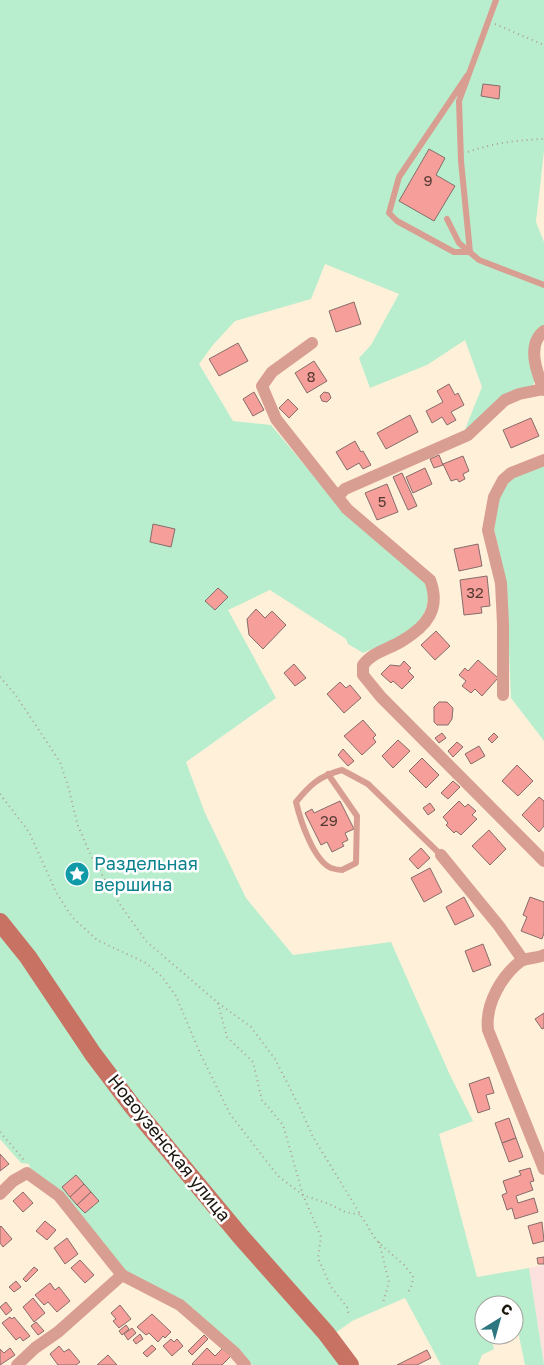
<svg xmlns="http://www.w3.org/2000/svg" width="544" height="1365" font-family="'Golos Text',sans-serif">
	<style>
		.education { fill: #fce1df }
		.green { fill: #b8eecd }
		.building { fill: #f69f9a; stroke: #866c6a }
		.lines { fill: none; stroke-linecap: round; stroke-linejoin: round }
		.path { stroke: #ada291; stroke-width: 2; stroke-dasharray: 1 4; stroke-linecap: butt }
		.service { stroke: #d99e92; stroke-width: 6 }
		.minor { stroke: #d99e92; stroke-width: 12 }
		.secondary { stroke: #c87263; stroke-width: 18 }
		.labels { text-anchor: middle; stroke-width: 5; stroke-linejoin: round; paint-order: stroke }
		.number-label { font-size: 15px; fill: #523932 }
		.culture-label { font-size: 18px; fill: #0d838f; stroke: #fff; text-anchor: start }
		.street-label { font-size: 18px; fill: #1c170f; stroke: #fff }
	</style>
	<rect width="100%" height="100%" fill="#fff0da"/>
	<polygon class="education" points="544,1265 544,1365 529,1268"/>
	<g class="green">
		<path d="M0 0H544V151L536 222 544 242V325L536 379 532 387 464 432 482 387 465 340 427 365 370 388 359 358 371 345 399 294 325 264 311 299 235 321 213 345 199 364 233 421 271 425 345 513 426 584C433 608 420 626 399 638 388 644 375 647 363 653L348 644 346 639 270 590 228 610 276 698 186 762 205 813 246 898 293 955 391 942 450 1075 473 1121 439 1134 477 1277 529 1268 544 1365H525L514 1312V1305H484V1335H490L494 1349 482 1355 478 1365H441L405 1298 352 1321 334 1334 137 1104 32 954 0 913Z"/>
		<polygon points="544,464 544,741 511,698 506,583 494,529 498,498 505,482"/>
		<polygon points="0,932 343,1365 252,1365 237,1348 121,1269 31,1172 29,1164 21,1163 0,1139"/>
	</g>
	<g class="building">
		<polygon points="483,84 500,86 499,99 481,96"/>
		<polygon points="429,149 445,158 436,175 455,186 434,221 399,201"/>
		<polygon points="354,302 361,324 336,332 329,311"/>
		<polygon points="238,343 248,361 219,376 209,359"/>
		<polygon points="314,361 327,381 307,393 295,373"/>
		<polygon points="449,384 455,395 458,393 464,405 451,412 456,420 447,425 442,417 432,423 426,411 443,402 437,391"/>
		<polygon points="254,392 264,410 253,416 243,399"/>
		<polygon points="324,392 329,393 331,398 327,402 322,401 320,396"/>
		<polygon points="288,399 298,409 289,418 279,408"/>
		<polygon points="410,415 418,432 386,449 377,433"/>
		<polygon points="531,418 539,436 511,448 503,430"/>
		<polygon points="355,441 361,452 363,451 371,465 363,469 359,463 347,470 336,452"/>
		<polygon points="439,455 443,465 434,468 430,459"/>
		<polygon points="463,456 469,471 463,474 465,479 459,482 457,479 451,481 443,464"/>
		<polygon points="425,468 432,484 413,493 406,477"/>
		<polygon points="402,473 417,506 408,510 393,477"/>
		<polygon points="387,484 398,512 377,520 365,493"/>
		<polygon points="153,524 175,529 171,547 150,542"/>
		<polygon points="478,544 482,566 459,571 454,549"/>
		<polygon points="487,576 490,606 481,607 482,613 464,615 460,580"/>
		<polygon points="218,588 228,597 215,610 205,601"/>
		<polygon points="256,609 265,618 272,611 286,625 263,649 249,635 247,619"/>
		<polygon points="436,631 450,646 435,660 421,645"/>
		<polygon points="478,660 498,678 482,696 475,689 471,693 462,686 466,681 459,675 465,668 468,671"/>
		<polygon points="404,661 411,668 408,671 414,677 402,689 393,681 391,683 381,674 390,665 400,666"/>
		<polygon points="294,664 306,678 295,686 284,673"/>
		<polygon points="340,682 346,688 350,685 361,698 344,713 327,694"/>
		<polygon points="439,702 447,702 453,708 452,719 448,725 437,725 434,722 434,707"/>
		<polygon points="363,720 376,735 373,738 376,742 362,755 344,736"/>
		<polygon points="442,733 446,738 439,743 435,738"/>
		<polygon points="494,733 498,737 492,743 488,739"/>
		<polygon points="398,740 410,751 393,768 382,756"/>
		<polygon points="457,742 463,747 453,757 448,751"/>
		<polygon points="479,746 485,756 471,764 465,754"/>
		<polygon points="343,749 354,761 348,766 338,755"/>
		<polygon points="422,758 439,775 426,788 409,771"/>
		<polygon points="517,765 533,781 518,796 502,781"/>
		<polygon points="453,781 460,787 448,799 441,793"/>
		<polygon points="539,797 544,801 544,826 539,832 522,815"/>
		<polygon points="340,801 354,829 345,833 348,840 342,843 344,846 332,852 327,842 321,845 305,813 312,809 314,813"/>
		<polygon points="459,801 465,807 468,804 476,811 472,815 477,819 461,835 456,831 454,833 446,825 448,823 443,817"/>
		<polygon points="430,803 435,810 428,815 423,808"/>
		<polygon points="489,830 506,849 490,865 472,846"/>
		<polygon points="421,848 430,858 418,869 409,859"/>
		<polygon points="430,868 442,892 424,902 411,878"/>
		<polygon points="464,897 474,916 455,925 446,907"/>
		<polygon points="530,897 544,902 544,933 542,939 521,931 527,917 523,915"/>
		<polygon points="483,944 491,965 473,972 465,951"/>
		<polygon points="544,1013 544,1028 542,1029 535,1019"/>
		<polygon points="489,1077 494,1093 486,1095 490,1109 478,1113 469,1084"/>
		<polygon points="509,1118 516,1138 502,1143 495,1123"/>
		<polygon points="516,1138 523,1157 509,1162 502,1143"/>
		<polygon points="0,1154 9,1164 0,1171"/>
		<polygon points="530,1168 534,1181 530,1182 533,1190 516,1196 518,1203 534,1198 538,1212 515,1219 512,1208 507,1210 502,1195 507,1193 503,1181 521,1175 519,1171"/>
		<polygon points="76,1175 84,1184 70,1197 62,1187"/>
		<polygon points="84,1184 91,1192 77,1205 70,1197"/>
		<polygon points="23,1192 33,1203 23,1212 13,1201"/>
		<polygon points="91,1192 99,1201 85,1213 77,1205"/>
		<polygon points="45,1221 56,1230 47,1240 36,1231"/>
		<polygon points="542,1222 544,1241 533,1244 528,1226"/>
		<polygon points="1,1226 12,1239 3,1247 0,1243 0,1227"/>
		<polygon points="67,1238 78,1254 65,1264 54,1248"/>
		<polygon points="544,1257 544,1264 538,1264 537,1258"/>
		<polygon points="80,1260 94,1275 85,1283 71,1268"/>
		<polygon points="34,1267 38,1270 26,1282 23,1279"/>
		<polygon points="16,1281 21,1287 14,1292 9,1287"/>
		<polygon points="50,1283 55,1290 59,1287 70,1301 57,1312 48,1302 44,1305 35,1295"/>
		<polygon points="33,1298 45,1313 34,1322 23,1307"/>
		<polygon points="6,1302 12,1310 6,1315 0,1307"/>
		<polygon points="120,1305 131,1319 119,1328 113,1321 116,1319 111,1313"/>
		<polygon points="152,1314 171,1332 165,1338 163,1336 158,1342 149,1333 146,1335 137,1327"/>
		<polygon points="10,1317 12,1319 14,1317 30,1336 23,1341 20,1337 16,1340 2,1323"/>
		<polygon points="36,1322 44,1331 38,1335 31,1326"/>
		<polygon points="126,1325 129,1329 122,1335 119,1331"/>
		<polygon points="132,1328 136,1333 128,1340 124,1334"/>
		<polygon points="140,1334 143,1339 136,1344 133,1340"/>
		<polygon points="204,1335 208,1339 192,1355 188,1351"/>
		<polygon points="171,1339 174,1342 177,1339 183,1346 172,1356 163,1346"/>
		<polygon points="152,1345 156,1349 147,1357 143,1353"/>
		<polygon points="59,1346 64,1352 69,1349 80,1362 76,1365 58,1365 50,1354"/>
		<polygon points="10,1348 15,1355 0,1365 0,1349 4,1353"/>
		<polygon points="207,1348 215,1356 223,1348 231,1356 222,1365 193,1365 192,1364"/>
		<polygon points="427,1350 431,1358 417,1365 397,1365"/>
		<polygon points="108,1355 117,1365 97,1365"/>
	</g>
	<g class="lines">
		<g class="path">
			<polyline points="495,24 544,45"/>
			<path d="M468 152C493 143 518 140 544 139"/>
			<polyline points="0,677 15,694 60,762 68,786 78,826 92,858 121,906 146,941 218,1003 251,1027 275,1059 301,1110 313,1137 376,1240 404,1265 413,1276 412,1285 408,1292"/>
			<polyline points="0,794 29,832 56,892 72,917 97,940 146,963 162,977 176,996 200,1053 230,1114 278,1176 303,1195 329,1204 345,1212 362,1215"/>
			<polyline points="218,1003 227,1037 253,1062 262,1100 283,1125 303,1195 321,1237 318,1258 331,1287 347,1307 349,1315"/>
			<polyline points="0,1132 25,1161"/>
			<polyline points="379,1242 389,1282 383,1303"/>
		</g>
		<g class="service">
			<polyline points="467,76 399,177 389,213 397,221 454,252 470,252 461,161 459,101 496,0"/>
			<polyline points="447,219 459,243 479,260 544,285"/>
			<path d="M328 774 357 816 356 863 342 870C339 870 334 869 331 868 313 860 300 819 296 802 310 785 319 776 342 770L368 784 441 855"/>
		</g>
		<g class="minor">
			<path d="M544 331C526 345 537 373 544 390"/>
			<path d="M312 343 272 372 262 386 276 419 347 509 430 580C441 609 427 626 402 641 389 649 372 652 363 665V675L381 697 544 861"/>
			<polyline points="338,496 345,489 468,435 505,400 519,394 543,389"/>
			<polyline points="503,695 503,624 501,583 488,530 494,497 503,480 511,473 544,460"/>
			<polyline points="441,855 499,926 523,960"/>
			<path d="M544 955C537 959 528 957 521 961 501 976 485 1005 488 1030L544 1169"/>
			<polyline points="0,1194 13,1181 27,1173 59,1196 122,1275 180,1305 234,1352 245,1365"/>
			<polyline points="17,1365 35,1348 58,1332 122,1275"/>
		</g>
		<polyline class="secondary" points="0,922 28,957 93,1054 133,1107 241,1237 326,1333 350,1365"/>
	</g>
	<defs>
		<symbol id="sight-disc" viewBox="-11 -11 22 22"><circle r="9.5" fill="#0f9aa8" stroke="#fff"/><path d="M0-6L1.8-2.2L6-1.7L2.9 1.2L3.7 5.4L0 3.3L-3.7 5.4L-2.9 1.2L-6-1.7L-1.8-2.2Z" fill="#fff"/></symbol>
	</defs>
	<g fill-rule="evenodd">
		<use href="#sight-disc" x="63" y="860" width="28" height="28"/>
	</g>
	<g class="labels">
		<g class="number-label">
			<text x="428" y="186">9</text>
			<text x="311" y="382">8</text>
			<text x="382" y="507">5</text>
			<text x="475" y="598">32</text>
			<text x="329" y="826">29</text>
		</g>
		<g class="culture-label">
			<text x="94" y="870">Раздельная<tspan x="94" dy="21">вершина</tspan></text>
		</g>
		<g class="street-label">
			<text transform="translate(169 1148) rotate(51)" y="6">Новоузенская улица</text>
		</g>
	</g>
	<g transform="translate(499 1320) rotate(37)"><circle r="24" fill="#ffffff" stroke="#a4a29f"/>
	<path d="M0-4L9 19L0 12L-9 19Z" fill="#2f7780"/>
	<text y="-8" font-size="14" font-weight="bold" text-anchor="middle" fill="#1c170f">С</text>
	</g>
</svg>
